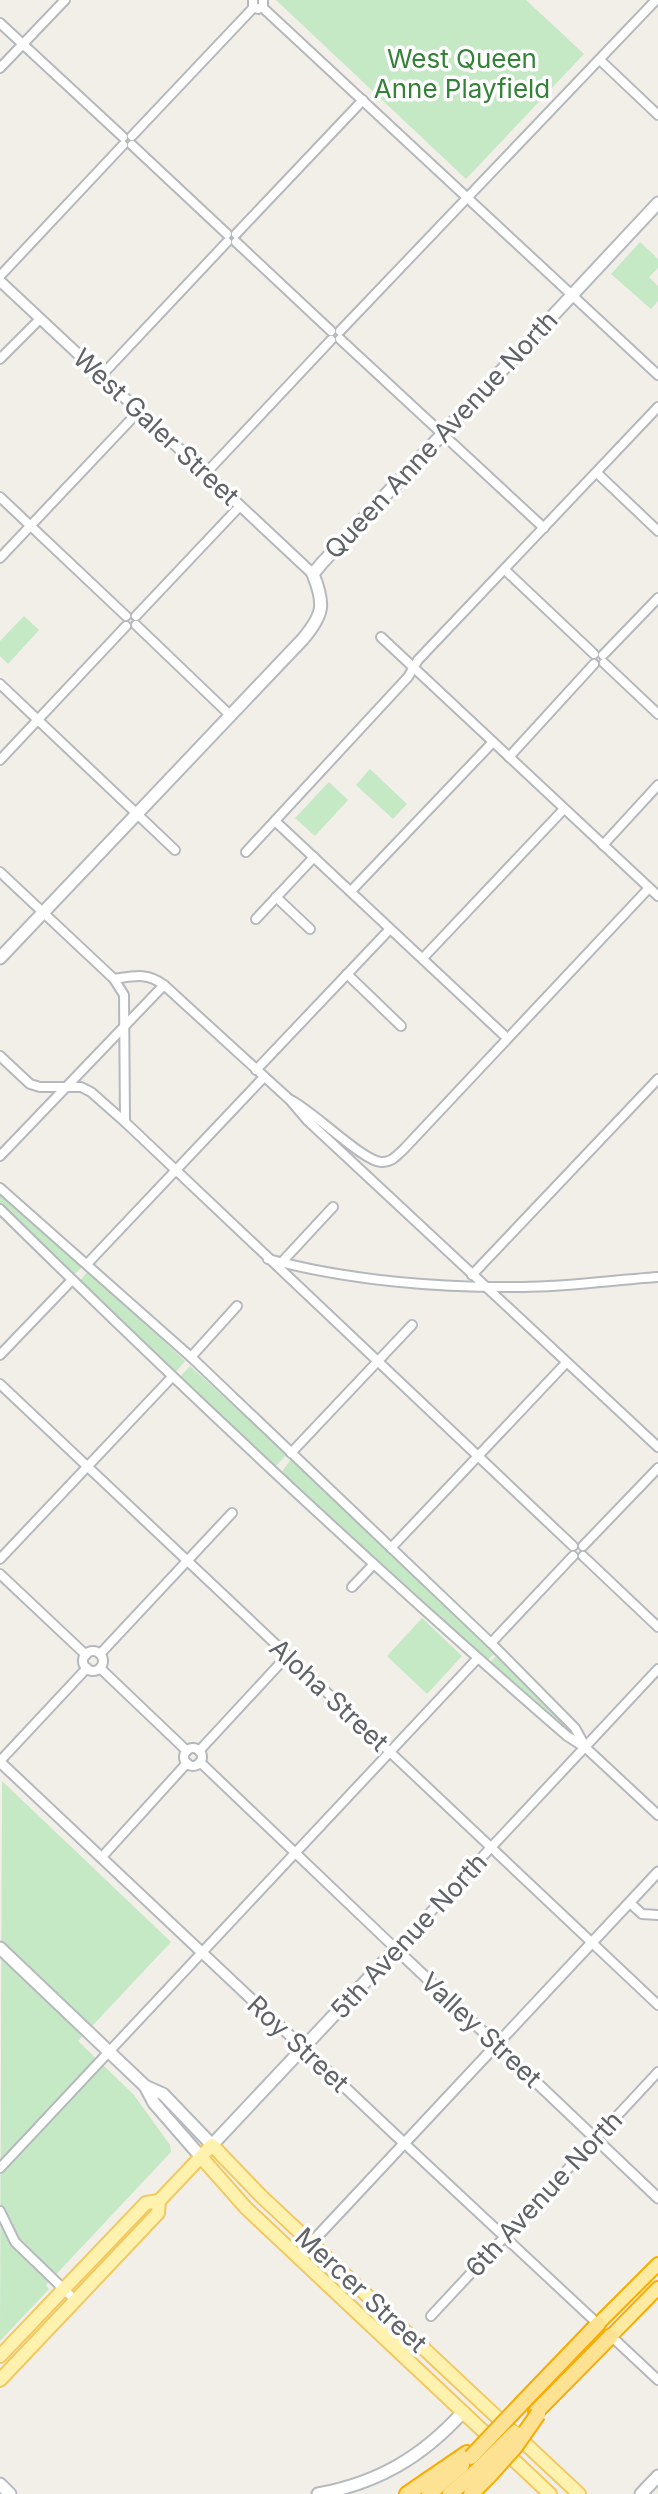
<svg xmlns="http://www.w3.org/2000/svg" width="658" height="2494" font-family="Inter,sans-serif">
	<style>
		.green { fill: #c5e8c5 }
		.lines { fill: none; stroke-linecap: round; stroke-linejoin: round }
		.minor-casing { stroke: #b5b8bc; stroke-width: 12 }
		.tertiary-casing { stroke: #b5b8bc; stroke-width: 13 }
		.secondary-casing { stroke: #b6babf; stroke-width: 15 }
		.primary-casing { stroke: #f2c960; stroke-width: 16 }
		.trunk-casing { stroke: #f9ab00; stroke-width: 16 }
		.motorway-casing { stroke: #f9ab00; stroke-width: 18 }
		.minor { stroke: #fff; stroke-width: 8 }
		.tertiary { stroke: #fff; stroke-width: 9 }
		.secondary { stroke: #fff; stroke-width: 11 }
		.primary { stroke: #fff2af; stroke-width: 12 }
		.trunk { stroke: #feeaa1; stroke-width: 12 }
		.motorway { stroke: #fde293; stroke-width: 14 }
		.motorway-bridge-casing { stroke: #f9ab00; stroke-width: 18; stroke-linecap: butt }
		.motorway-bridge { stroke: #fde293; stroke-width: 14 }
		.labels { text-anchor: middle; stroke-width: 7; stroke-linejoin: round; paint-order: stroke }
		.park-label { font-size: 26px; fill: #348238; stroke: #fff }
		.street-label { font-size: 26px; fill: #5f6368; stroke: #fff }
	</style>
	<rect width="100%" height="100%" fill="#f1efe8"/>
	<g class="green">
		<polygon points="276,0 526,0 584,54 466,179"/>
		<polygon points="640,242 658,259 658,268 649,277 658,286 658,301 651,309 611,274"/>
		<polygon points="24,616 39,630 8,664 0,656 0,641"/>
		<polygon points="370,769 407,804 393,819 356,785"/>
		<polygon points="329,782 348,800 315,836 295,818"/>
		<polygon points="0,1194 82,1267 74,1275 0,1204"/>
		<polygon points="88,1271 185,1361 175,1373 79,1282"/>
		<polygon points="190,1366 287,1454 276,1466 179,1378"/>
		<polygon points="291,1459 495,1653 487,1661 281,1473"/>
		<polygon points="422,1618 462,1656 427,1694 387,1656"/>
		<polygon points="497,1655 571,1730 573,1735 489,1663"/>
		<polygon points="2,1781 171,1942 78,2041 134,2095 170,2145 171,2152 46,2285 49,2289 0,2341"/>
	</g>
	<g class="lines">
		<defs>
			<g id="minor">
				<polyline points="253,0 253,7 258,9 263,6 263,0"/>
				<polyline points="262,7 658,375"/>
				<polyline points="0,23 123,137"/>
				<polyline points="600,60 658,115"/>
				<polyline points="0,68 65,0"/>
				<polyline points="132,136 254,7"/>
				<polyline points="132,145 227,234"/>
				<polyline points="236,234 363,100"/>
				<polyline points="236,242 331,331"/>
				<polyline points="0,276 123,145"/>
				<polyline points="340,331 656,0"/>
				<polyline points="340,339 544,528"/>
				<polyline points="0,359 40,319"/>
				<polyline points="101,376 227,242"/>
				<polyline points="206,473 331,340"/>
				<polyline points="597,473 658,531"/>
				<polyline points="0,497 126,616"/>
				<polyline points="0,558 139,411"/>
				<polyline points="505,570 594,654"/>
				<polyline points="136,616 240,506"/>
				<polyline points="136,625 231,716"/>
				<polyline points="381,637 658,896"/>
				<polyline points="603,655 658,598"/>
				<polyline points="604,663 658,714"/>
				<polyline points="0,684 175,850"/>
				<polyline points="509,757 594,664"/>
				<polyline points="0,760 126,626"/>
				<polyline points="275,821 507,1038"/>
				<polyline points="603,845 658,785"/>
				<polyline points="246,852 408,677 418,660 658,407"/>
				<polyline points="0,872 114,979 124,995 125,1122 573,1546"/>
				<polyline points="351,891 493,742"/>
				<polyline points="276,897 310,929"/>
				<polyline points="256,919 314,857"/>
				<polyline points="423,958 564,809"/>
				<polyline points="347,974 401,1026"/>
				<path d="M114 979C134 976 147 972 164 985L290 1100 307 1120 658 1447"/>
				<polyline points="0,1056 30,1084 40,1087 81,1087 91,1092 125,1122"/>
				<polyline points="256,1070 390,929"/>
				<path d="M291 1100C313 1111 363 1161 381 1162 391 1163 396 1156 403 1150L649 888"/>
				<polyline points="0,1156 164,985"/>
				<polyline points="0,1188 191,1357 491,1643 575,1728 586,1748"/>
				<path d="M0 1209C184 1390 372 1567 567 1736L586 1748 658 1815"/>
				<path d="M268 1259C351 1281 437 1288 523 1287 568 1287 613 1280 658 1277"/>
				<polyline points="281,1263 333,1207"/>
				<polyline points="87,1264 264,1077"/>
				<polyline points="472,1275 658,1079"/>
				<polyline points="0,1355 72,1280"/>
				<polyline points="191,1357 237,1306"/>
				<polyline points="0,1384 658,2005"/>
				<polyline points="291,1453 412,1325"/>
				<polyline points="583,1546 658,1468"/>
				<polyline points="391,1548 566,1363"/>
				<polyline points="583,1556 658,1627"/>
				<polyline points="0,1559 172,1377"/>
				<polyline points="0,1574 86,1655"/>
				<polyline points="352,1587 373,1565"/>
				<polyline points="491,1643 573,1556"/>
				<circle cx="93" cy="1661" r="10"/>
				<polyline points="100,1654 232,1513"/>
				<polyline points="100,1668 187,1751"/>
				<circle cx="193" cy="1757" r="9"/>
				<polyline points="199,1751 287,1656"/>
				<polyline points="0,1761 87,1668"/>
				<polyline points="200,1762 396,1949 658,1669"/>
				<polyline points="101,1858 187,1763"/>
				<polyline points="630,1903 642,1914 658,1915"/>
				<polyline points="405,2144 598,2324"/>
				<polyline points="0,2168 477,1659"/>
				<polyline points="0,2211 15,2242 75,2300"/>
				<polyline points="431,2316 658,2072"/>
				<polyline points="611,2336 658,2380"/>
			</g>
			<g id="tertiary">
				<polyline points="0,281 313,574"/>
				<polyline points="0,1762 405,2144"/>
				<polyline points="396,1949 658,2198"/>
				<polyline points="298,2257 658,1872"/>
			</g>
			<g id="secondary">
				<path d="M0 958 303 639C324 614 325 604 313 574L322 563 658 203"/>
				<polyline points="0,1948 145,2086 154,2103 201,2157"/>
				<polyline points="145,2086 163,2094 212,2145 396,1949"/>
				<polyline points="0,2484 10,2494"/>
				<path d="M318 2494C378 2483 422 2457 463 2412"/>
				<polyline points="641,2494 658,2476"/>
			</g>
			<g id="primary">
				<polyline points="201,2157 246,2208 550,2494"/>
				<polyline points="376,2312 407,2350"/>
				<polyline points="0,2356 146,2203 159,2201"/>
				<polyline points="0,2380 158,2213 159,2201 212,2145 261,2196 579,2494"/>
			</g>
			<g id="trunk">
				<polyline points="598,2324 658,2264"/>
				<polyline points="611,2336 658,2288"/>
			</g>
			<g id="motorway">
				<polyline points="524,2401 598,2324"/>
				<polyline points="536,2412 611,2336"/>
				<polyline points="407,2494 467,2453"/>
				<polyline points="429,2494 462,2465"/>
				<polyline points="450,2494 481,2467"/>
				<polyline points="471,2494 490,2475"/>
			</g>
		</defs>
		<use href="#minor" class="minor-casing"/>
		<use href="#tertiary" class="tertiary-casing"/>
		<use href="#secondary" class="secondary-casing"/>
		<use href="#primary" class="primary-casing"/>
		<use href="#trunk" class="trunk-casing"/>
		<use href="#motorway" class="motorway-casing"/>
		<use href="#minor" class="minor"/>
		<use href="#tertiary" class="tertiary"/>
		<use href="#secondary" class="secondary"/>
		<use href="#primary" class="primary"/>
		<use href="#trunk" class="trunk"/>
		<use href="#motorway" class="motorway"/>
		<defs>
			<g id="motorway-bridge">
				<polyline points="471,2457 524,2401"/>
				<polyline points="481,2467 515,2433"/>
				<polyline points="490,2475 515,2447 538,2414"/>
			</g>
		</defs>
		<use href="#motorway-bridge" class="motorway-bridge-casing"/>
		<use href="#motorway-bridge" class="motorway-bridge"/>
	</g>
	<g class="labels">
		<g class="park-label">
			<text x="462" y="68">West Queen<tspan x="462" dy="30">Anne Playfield</tspan></text>
		</g>
		<g class="street-label">
			<text transform="translate(156 427) rotate(43)" y="9">West Galer Street</text>
			<text transform="translate(441 435) rotate(-47)" y="9">Queen Anne Avenue North</text>
			<text transform="translate(329 1695) rotate(43)" y="9">Aloha Street</text>
			<text transform="translate(409 1936) rotate(-47)" y="9">5th Avenue North</text>
			<text transform="translate(481 2030) rotate(43)" y="9">Valley Street</text>
			<text transform="translate(298 2044) rotate(43)" y="9">Roy Street</text>
			<text transform="translate(544 2194) rotate(-47)" y="9">6th Avenue North</text>
			<text transform="translate(361 2290) rotate(43)" y="9">Mercer Street</text>
		</g>
	</g>
</svg>
